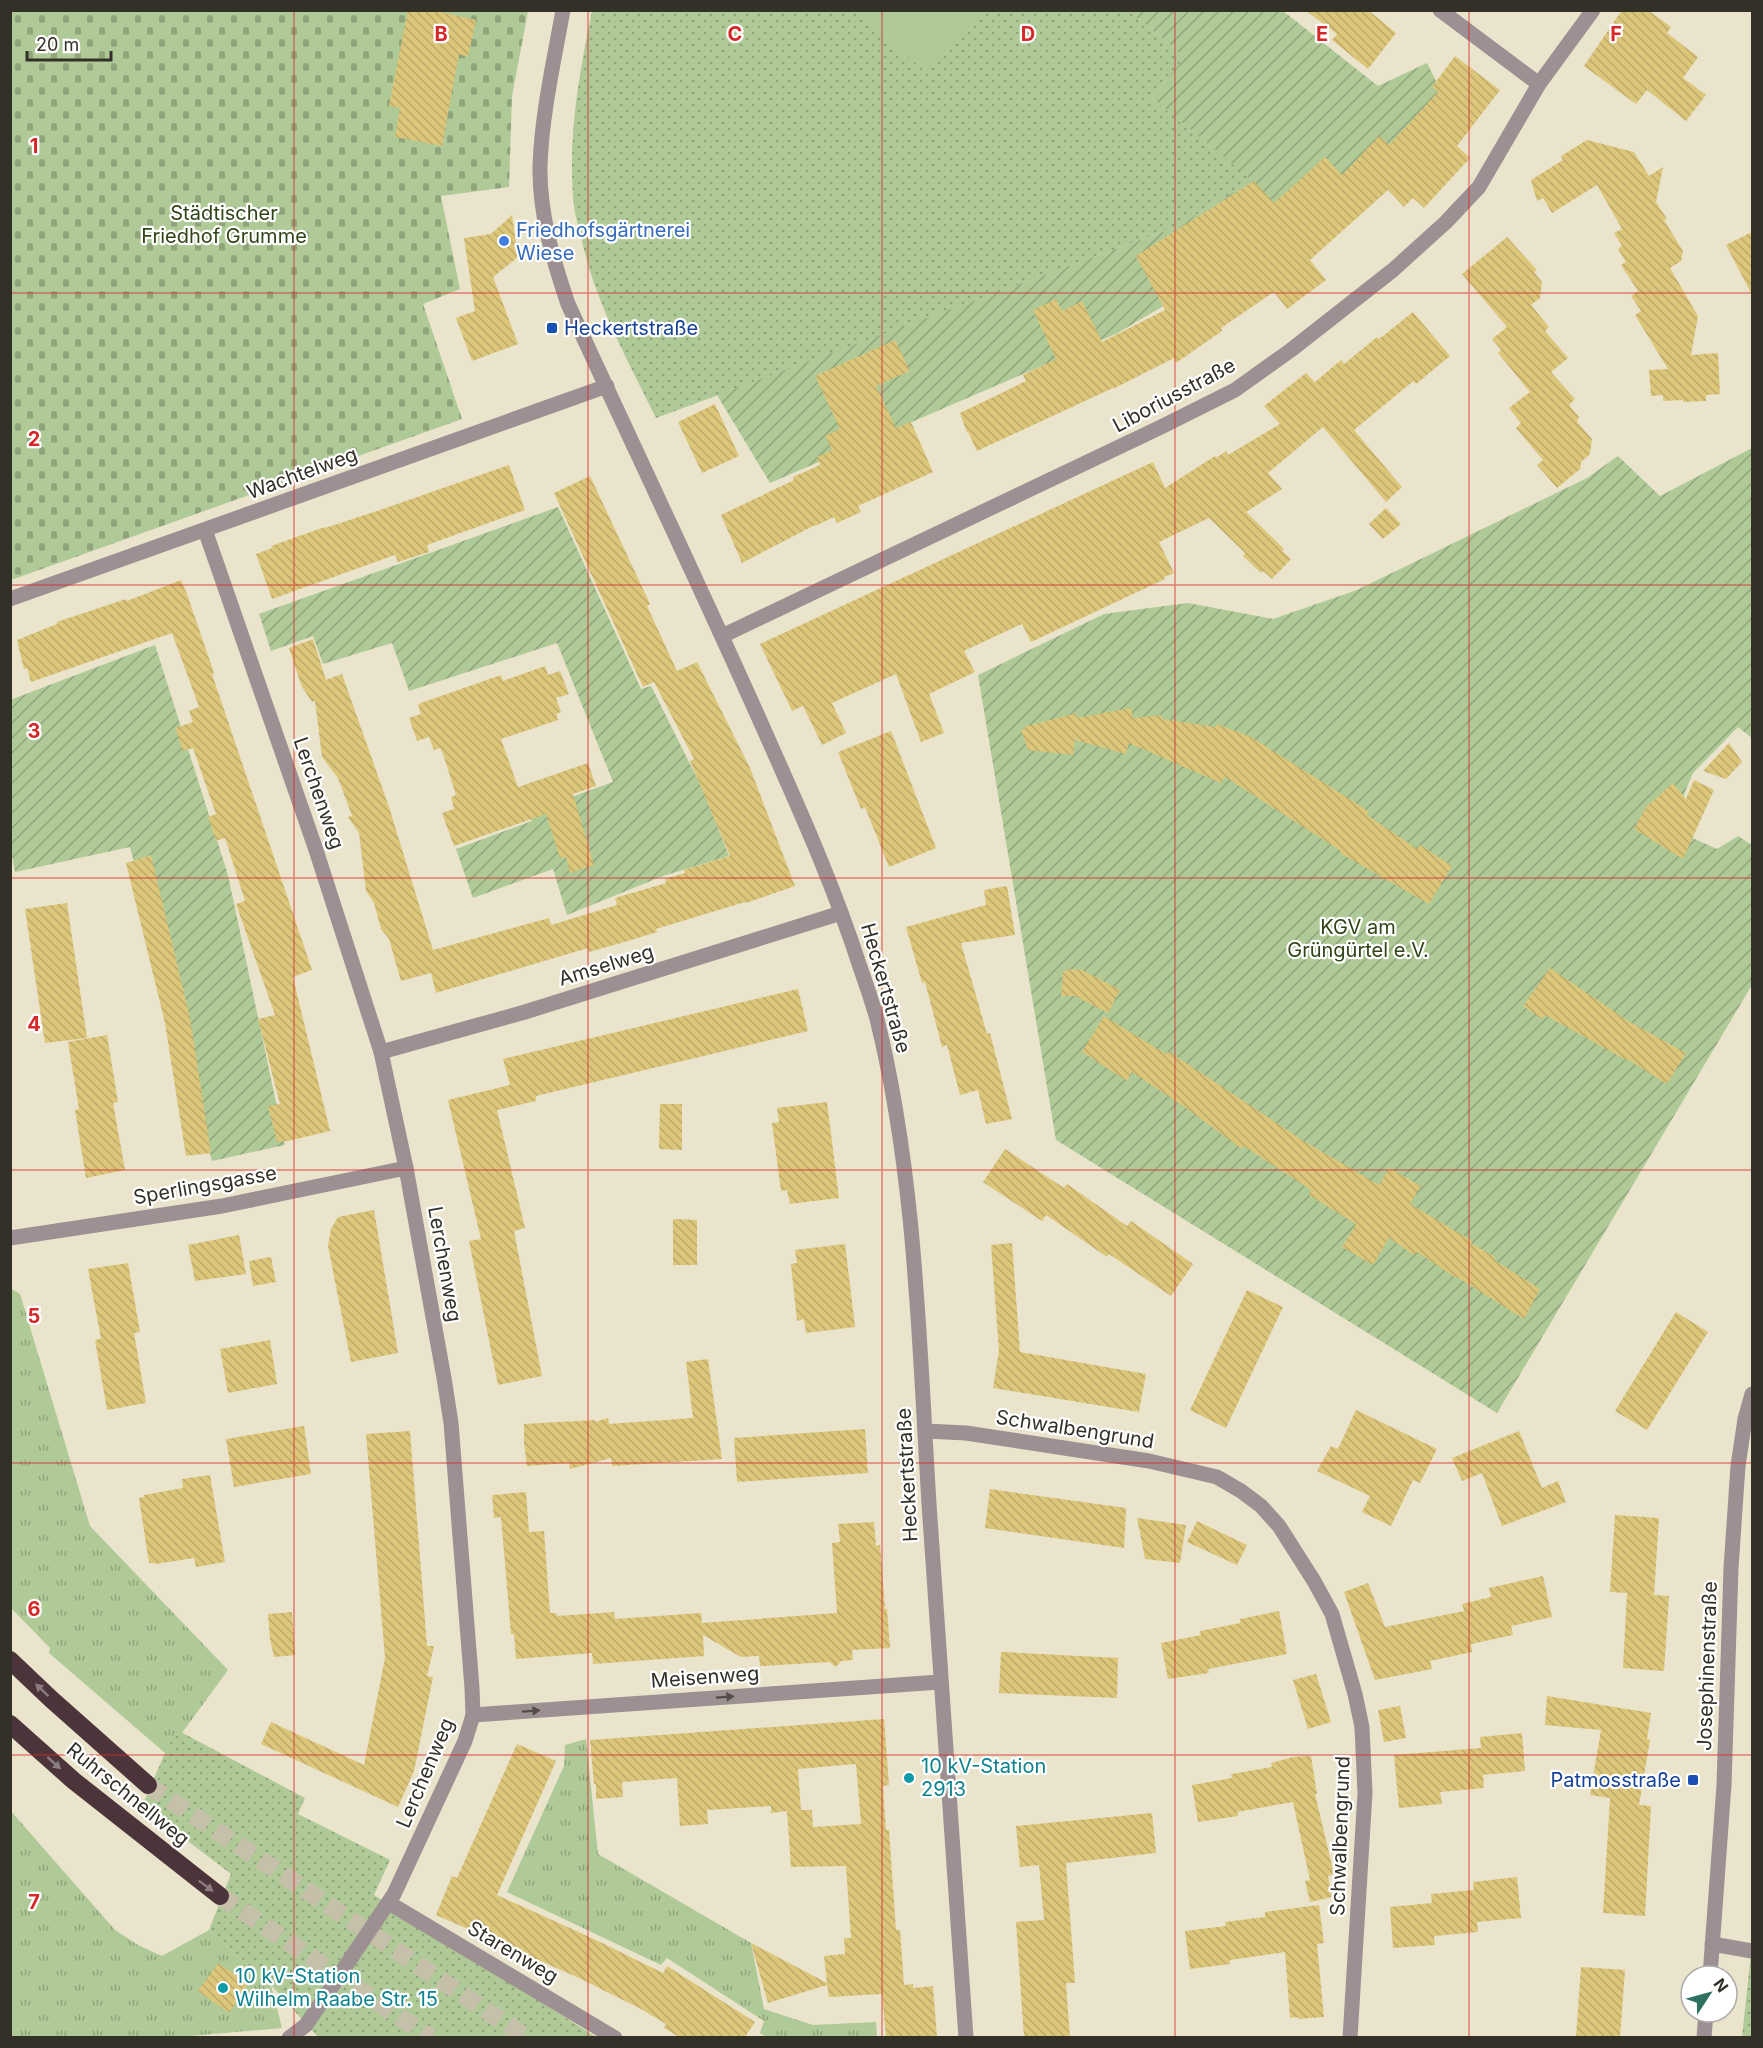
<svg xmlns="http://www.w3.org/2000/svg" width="1763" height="2048" font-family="Inter,sans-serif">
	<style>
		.grass { fill: url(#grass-tufts) }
		.cemetery { fill: url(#cemetery-stones) }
		.park { fill: url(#park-dots) }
		.garden { fill: url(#garden-furrows) }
		.pitch { fill: #afca97 }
		.building { fill: url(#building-back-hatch); fill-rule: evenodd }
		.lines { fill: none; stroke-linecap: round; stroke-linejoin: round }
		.highway-tunnel { stroke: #c6c0ab; stroke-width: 18; stroke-dasharray: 18 9; stroke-linecap: butt }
		.minor { stroke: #9c9093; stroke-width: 15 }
		.highway { stroke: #4b353a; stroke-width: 18 }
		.oneway { fill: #8a7c7f }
		.oneway2 { fill: #524d47 }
		.grid { fill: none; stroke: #d62828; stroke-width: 1.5; stroke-opacity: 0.55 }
		.shop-dot { fill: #3f7fe0; stroke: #fff; stroke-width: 2 }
		.transit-dot { fill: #1a4fb4; stroke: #fff; stroke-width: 2 }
		.culture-dot { fill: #0f9aa8; stroke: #fff; stroke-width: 2 }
		.labels { text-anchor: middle; stroke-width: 4.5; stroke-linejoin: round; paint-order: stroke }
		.park-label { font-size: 20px; fill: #2f4516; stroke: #fff }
		.shop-label { font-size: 20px; fill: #366cbe; stroke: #fff; text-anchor: start }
		.transit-label { font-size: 20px; fill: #164399; stroke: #fff; text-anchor: start }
		.street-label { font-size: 20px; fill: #333027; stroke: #fff }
		.culture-label { font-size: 20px; fill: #0d838f; stroke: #fff; text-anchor: start }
		.grid-label { font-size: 20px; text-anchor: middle; font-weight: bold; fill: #d62828; stroke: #fff; stroke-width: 4.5; stroke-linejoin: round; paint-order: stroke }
	</style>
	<defs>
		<pattern id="grass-tufts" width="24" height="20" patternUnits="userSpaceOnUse" patternTransform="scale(1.5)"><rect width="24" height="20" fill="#afca97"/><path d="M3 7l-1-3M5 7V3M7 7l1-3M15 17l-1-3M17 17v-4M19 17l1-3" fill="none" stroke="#8fa47b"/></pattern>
		<pattern id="cemetery-stones" width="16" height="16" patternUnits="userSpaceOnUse" patternTransform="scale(1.5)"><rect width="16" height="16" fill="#afca97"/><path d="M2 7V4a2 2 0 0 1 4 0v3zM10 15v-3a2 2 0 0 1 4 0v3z" fill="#8fa47b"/></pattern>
		<pattern id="park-dots" width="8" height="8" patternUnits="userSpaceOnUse" patternTransform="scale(1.5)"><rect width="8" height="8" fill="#afca97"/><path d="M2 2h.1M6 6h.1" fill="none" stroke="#8fa47b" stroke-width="1.8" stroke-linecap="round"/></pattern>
		<pattern id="garden-furrows" width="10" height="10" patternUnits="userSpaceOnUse" patternTransform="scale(1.5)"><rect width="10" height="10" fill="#afca97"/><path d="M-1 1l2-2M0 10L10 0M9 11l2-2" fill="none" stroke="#8fa47b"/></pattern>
		<pattern id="building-back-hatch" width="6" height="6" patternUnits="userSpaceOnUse" patternTransform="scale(1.5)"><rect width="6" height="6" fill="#dcc67a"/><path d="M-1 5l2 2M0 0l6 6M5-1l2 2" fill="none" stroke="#bdaa6a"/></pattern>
	</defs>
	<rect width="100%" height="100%" fill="#ebe4cc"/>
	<g class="grass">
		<polygon points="10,1288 20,1294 90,1526 228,1670 182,1733 177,1731 165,1753 49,1653 50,1648 11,1608"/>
		<polygon points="586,1739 598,1854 751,1943 764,2009 813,2025 876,2022 877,2037 766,2037 760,2033 764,2021 667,1958 661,1965 507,1892 564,1766 565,1745"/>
		<polygon points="10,1810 115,1930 138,1945 162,1956 209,1930 271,1985 282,2028 167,2038 11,2037"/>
	</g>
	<polygon class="cemetery" points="11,11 528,11 512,96 509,187 441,196 460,289 423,304 462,419 11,580"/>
	<g class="park">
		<path d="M592 11H1129L1185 57 1152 98 1254 181 1176 227 656 418C627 359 595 302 581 237 579 227 575 216 574 206 567 140 579 74 592 11Z"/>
		<polygon points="177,1730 305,1798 298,1814 390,1860 374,1895 596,2037 318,2037 271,1985 209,1930 231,1874 142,1806 165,1753"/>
		<polygon points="1752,1944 1752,2037 1742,2037"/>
	</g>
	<g class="garden">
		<polygon points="1129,11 1283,11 1378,86 1427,63 1457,123 1305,222 1116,334 770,483 717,395 1176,227 1253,181 1152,98 1185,57"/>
		<polygon points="1752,448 1752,738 1738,727 1693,773 1670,828 1717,849 1738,836 1752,845 1752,985 1497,1413 1056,1140 978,675 1104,614 1188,603 1273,619 1357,590 1587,478 1618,456 1660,496"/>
		<polygon points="558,507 641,689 651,686 703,790 729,856 663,876 567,915 553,869 473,898 456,849 532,821 529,812 613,782 557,643 409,691 392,643 323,664 313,636 271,651 259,614"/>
		<polygon points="155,645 228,875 285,1145 212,1161 130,847 15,872 10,846 10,700"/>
	</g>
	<polygon class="pitch" points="855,11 981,11 927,73"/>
	<g class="building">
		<polygon points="408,10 432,10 476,20 468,57 459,54 442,146 395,137 400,108 389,106"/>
		<polygon points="1305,10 1368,10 1396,33 1368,69 1332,40 1337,34"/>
		<polygon points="1622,10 1648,10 1671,27 1667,33 1698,57 1683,78 1706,95 1686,121 1647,90 1636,104 1584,66"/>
		<polygon points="1455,56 1500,90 1457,146 1470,158 1424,208 1413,198 1404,207 1388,190 1310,260 1326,280 1287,309 1274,292 1221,328 1222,331 1176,363 1174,358 1113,389 1113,388 977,451 968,432 967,433 960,413 1026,381 1023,375 1056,359 1033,310 1056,299 1062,311 1082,301 1102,342 1165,310 1136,256 1254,181 1274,203 1325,157 1342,175 1379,136 1389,145 1438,92 1432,87"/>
		<polygon points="1587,140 1634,152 1649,176 1663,167 1656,202 1667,219 1664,220 1683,251 1681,261 1670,268 1698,316 1691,355 1718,353 1720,394 1706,395 1706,401 1683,402 1683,400 1663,401 1663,395 1651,396 1649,370 1668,369 1635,315 1641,311 1631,296 1638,291 1621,265 1626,262 1618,249 1622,246 1614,233 1622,229 1597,185 1552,213 1543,198 1537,201 1531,180 1563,160 1561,156"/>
		<polygon points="512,215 518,257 493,277 518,344 472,361 456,318 475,311 464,238 491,234"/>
		<polygon points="1752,232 1752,295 1726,245"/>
		<polygon points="1507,237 1537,270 1534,272 1542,282 1540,298 1531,305 1549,327 1545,331 1568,358 1551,372 1575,399 1569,405 1579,417 1577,422 1592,439 1590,454 1581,462 1580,469 1557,488 1537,465 1543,460 1516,428 1521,423 1509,408 1530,392 1498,353 1501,350 1492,339 1507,327 1462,274"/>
		<polygon points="1413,312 1450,356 1416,384 1414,381 1411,383 1354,430 1402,487 1386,502 1323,427 1268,473 1282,489 1246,512 1284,549 1282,551 1291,559 1272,579 1263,571 1261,573 1243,556 1245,553 1209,518 1159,542 1174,573 1164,577 1165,579 1031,642 1022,624 964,651 975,672 929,694 944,733 921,742 896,674 832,703 846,733 822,745 803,706 792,711 760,644 1153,462 1165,488 1215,456 1216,458 1226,451 1228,455 1280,424 1264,406 1306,373 1315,382 1341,360 1344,364 1377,337 1379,339"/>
		<polygon points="895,340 910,371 876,386 896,428 911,422 933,472 858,506 861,512 837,523 834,517 815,526 815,525 742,563 721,515 794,480 793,477 820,465 817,457 832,450 825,436 840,429 815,376"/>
		<polygon points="715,404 739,456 702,473 678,422"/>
		<polygon points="509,465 525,510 427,545 429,552 398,562 395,555 272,599 256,554 272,548 271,546 325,527 325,528 380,510"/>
		<polygon points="590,476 650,604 647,606 677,671 697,662 750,768 795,886 746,903 745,902 656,929 657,932 628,941 589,952 588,948 436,993 431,973 401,981 389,939 381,929 374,903 366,891 359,833 348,817 352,816 338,778 322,757 315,701 312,702 302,687 289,648 313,639 326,680 342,674 389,807 433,950 549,918 551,925 617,905 615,898 666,883 665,879 685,873 684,870 730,856 690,761 694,759 654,682 643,687 554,493"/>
		<polygon points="1386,508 1401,524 1383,539 1369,524"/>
		<polygon points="181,580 187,594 214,673 212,674 312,970 293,977 330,1131 288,1141 277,1142 268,1106 280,1104 258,1019 275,1015 236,904 245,901 225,838 216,841 208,817 216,814 193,748 183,751 175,728 193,722 189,711 199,707 172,633 31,682 27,668 24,669 17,640 57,624 57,622 126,599 127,601"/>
		<polygon points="545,666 548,675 560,671 569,694 556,698 561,712 556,714 558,720 501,739 518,787 588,763 596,786 573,794 594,865 570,873 566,857 560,858 546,814 454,846 442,813 454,809 451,797 456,795 443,754 440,748 434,750 429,737 417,741 409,718 421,714 418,704 501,675 503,681"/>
		<polygon points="1131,708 1133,718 1161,715 1162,719 1216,727 1217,724 1251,737 1351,800 1369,812 1367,815 1417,849 1420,845 1452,866 1429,904 1340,853 1341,851 1225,777 1221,783 1129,743 1126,754 1075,740 1073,755 1028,750 1021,730 1027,728 1023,727 1077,713 1076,718"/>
		<polygon points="891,731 936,848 889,867 865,807 861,809 838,752"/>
		<polygon points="1729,743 1742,762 1726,779 1703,771"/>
		<polygon points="1694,780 1714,790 1683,859 1634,829 1646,807 1673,783 1686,799"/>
		<polygon points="151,855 190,1018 211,1153 186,1156 165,1023 126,863"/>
		<polygon points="1007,886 1015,935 961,943 987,1034 990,1033 1012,1119 986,1124 978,1090 960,1095 947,1045 942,1047 925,982 922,983 906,927 986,905 984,890"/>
		<polygon points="67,903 87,1038 45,1043 25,909"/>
		<polygon points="1550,968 1628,1021 1686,1053 1667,1084 1627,1059 1626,1060 1545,1015 1542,1019 1523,1006"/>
		<polygon points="1067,969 1082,970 1120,990 1108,1013 1075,996 1061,996 1063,971 1067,972"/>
		<polygon points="798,989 808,1031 536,1096 536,1101 497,1110 525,1228 514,1231 542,1376 498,1385 469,1241 481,1239 448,1100 510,1085 503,1059"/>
		<polygon points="1104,1016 1166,1054 1168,1051 1302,1140 1379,1185 1389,1168 1421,1186 1410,1204 1472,1241 1471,1243 1495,1257 1494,1260 1540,1289 1524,1319 1457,1277 1456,1278 1417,1252 1414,1255 1389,1238 1373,1265 1342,1247 1356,1224 1309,1195 1311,1190 1244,1146 1242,1149 1186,1108 1132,1072 1127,1081 1082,1052"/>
		<polygon points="107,1035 118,1102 113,1103 125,1170 86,1178 75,1110 79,1109 68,1042"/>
		<polygon points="827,1102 839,1198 790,1204 787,1190 781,1191 772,1123 779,1122 777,1108"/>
		<polygon points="660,1104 682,1104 682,1150 659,1149"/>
		<polygon points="1005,1149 1064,1188 1067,1184 1127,1226 1131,1221 1193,1264 1171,1296 1109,1254 1107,1257 1046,1215 1042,1221 983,1182"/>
		<polygon points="374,1210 398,1353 351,1362 328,1246 331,1229 338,1217"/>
		<polygon points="673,1219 697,1220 697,1265 673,1265"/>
		<polygon points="239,1235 246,1274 195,1281 188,1245"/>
		<polygon points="1012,1243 1020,1352 1146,1374 1139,1412 993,1388 999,1351 991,1245"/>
		<polygon points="845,1244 855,1327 806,1333 804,1319 797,1321 791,1264 797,1263 795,1250"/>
		<polygon points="271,1257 276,1282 253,1286 249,1261"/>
		<polygon points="128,1263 140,1332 134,1333 146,1403 107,1410 95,1340 101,1339 88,1269"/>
		<polygon points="1247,1290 1283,1307 1226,1428 1190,1410"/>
		<polygon points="1676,1312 1708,1332 1647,1430 1615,1411"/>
		<polygon points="270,1340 277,1384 228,1393 220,1349"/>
		<polygon points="708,1359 722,1459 612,1466 611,1458 570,1469 569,1463 527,1466 524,1443 524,1424 595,1420 595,1422 608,1418 609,1424 693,1418 686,1362"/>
		<polygon points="1356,1410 1437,1449 1420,1483 1413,1480 1391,1526 1362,1512 1370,1496 1317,1471 1331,1446 1338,1449"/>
		<polygon points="304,1426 311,1474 234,1487 226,1439"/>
		<polygon points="865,1429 868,1473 737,1482 734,1438"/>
		<polygon points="410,1431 427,1646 434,1646 427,1676 433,1677 414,1771 398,1807 261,1744 271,1722 364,1765 385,1658 366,1434"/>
		<polygon points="1519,1431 1542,1488 1558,1481 1566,1502 1502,1526 1482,1473 1462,1481 1452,1458"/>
		<polygon points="210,1475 225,1562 196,1567 194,1558 155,1564 154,1563 149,1563 139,1498 144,1497 144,1495 183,1488 182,1479"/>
		<polygon points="990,1489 1126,1508 1124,1548 985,1528"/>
		<polygon points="526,1492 529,1532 544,1531 550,1613 556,1613 557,1616 614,1612 615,1619 701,1613 702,1623 837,1613 832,1543 840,1542 838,1524 874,1522 876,1546 880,1545 885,1609 887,1609 890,1648 852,1650 853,1660 841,1661 836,1667 829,1662 760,1666 759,1656 741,1657 703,1635 704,1656 593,1664 592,1653 516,1659 514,1634 511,1634 501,1517 494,1518 492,1495"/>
		<polygon points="1615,1515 1659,1518 1654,1595 1669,1596 1664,1671 1623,1668 1627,1593 1610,1592"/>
		<polygon points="1137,1518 1186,1525 1180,1563 1145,1559"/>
		<polygon points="1197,1521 1247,1545 1237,1565 1187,1542"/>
		<polygon points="1543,1576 1552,1617 1511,1626 1513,1635 1471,1644 1472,1652 1430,1661 1432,1669 1375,1680 1344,1592 1368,1583 1385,1627 1464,1611 1462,1604 1491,1597 1489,1588"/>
		<polygon points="1279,1611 1287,1654 1208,1669 1209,1673 1168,1679 1161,1643 1201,1635 1200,1631 1240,1623 1240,1619"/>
		<polygon points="292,1612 295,1655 274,1657 270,1639 268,1614"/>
		<polygon points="1001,1652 1118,1658 1117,1698 999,1693"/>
		<polygon points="1316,1674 1331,1722 1308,1729 1293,1680"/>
		<polygon points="1547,1696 1651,1713 1647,1739 1650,1740 1639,1805 1651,1806 1645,1916 1603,1913 1610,1798 1590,1795 1601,1730 1545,1725"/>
		<polygon points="1400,1706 1406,1738 1384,1742 1378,1710"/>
		<path d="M884 1719 889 1785 883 1786 886 1830H889L896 1930H900L904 1985 913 1984V1988L933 1986 937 2037H886L882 1994 829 1997 827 1985 768 2003 751 1943 827 1983 824 1956 845 1954 844 1938H851L846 1866 791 1867 787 1811 771 1813V1806L707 1810 708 1824 680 1826 677 1778 622 1782 623 1797 596 1799V1784H594L590 1740ZM856 1764 861 1824 813 1827 812 1810H801L798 1769Z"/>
		<polygon points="1522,1733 1525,1771 1483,1775 1484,1788 1440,1792 1442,1804 1399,1808 1394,1755 1481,1748 1480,1737"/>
		<polygon points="517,1744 556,1761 497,1895 596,1940 663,1973 667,1966 755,2022 745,2037 679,2037 664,2028 666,2024 641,2009 579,1978 436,1915 452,1876 457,1878"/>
		<polygon points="1311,1756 1317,1794 1315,1794 1334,1874 1328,1876 1332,1897 1310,1902 1305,1881 1310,1880 1293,1802 1237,1812 1238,1816 1198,1822 1192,1785 1232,1778 1231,1774 1272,1767 1271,1763 1293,1757"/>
		<polygon points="1152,1813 1156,1853 1066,1863 1075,1983 1066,1983 1070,2037 1024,2037 1016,1922 1044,1920 1039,1865 1020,1867 1016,1826"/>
		<polygon points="1517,1877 1521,1918 1477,1922 1478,1932 1434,1936 1435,1945 1393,1948 1390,1907 1432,1903 1431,1894 1474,1890 1473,1882"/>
		<polygon points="1319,1905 1324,1943 1317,1944 1324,2017 1298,2019 1299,2017 1290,2018 1285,1952 1230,1960 1230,1964 1190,1969 1185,1931 1226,1926 1225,1922 1265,1917 1265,1912"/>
		<polygon points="218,1963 248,1984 229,2013 198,1991"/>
		<polygon points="1581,1967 1625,1970 1620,2037 1576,2037"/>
	</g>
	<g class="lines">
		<g class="highway-tunnel">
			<polyline points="148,1785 528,2038"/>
			<polyline points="220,1896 431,2038"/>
		</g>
		<g class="minor">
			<path d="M563 10C554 61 542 113 540 165 539 213 553 260 568 304 635 450 704 594 769 741 802 815 835 889 860 967 866 984 872 1001 877 1019 916 1177 919 1342 929 1504 940 1682 955 1860 966 2038"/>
			<polyline points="1440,10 1539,84"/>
			<polyline points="205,530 315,847 381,1052 406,1168 444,1378 451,1423 472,1688 473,1715 465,1741 394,1894 306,2025 289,2038"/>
			<polyline points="10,599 607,386"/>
			<polyline points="722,636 1161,427 1235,390 1291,350 1393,270 1446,222 1479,187 1539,84 1593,10"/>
			<polyline points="381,1052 525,1012 841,913"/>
			<polyline points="10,1238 222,1206 406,1168"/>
			<polyline points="926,1431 966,1433 1149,1461 1217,1477 1241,1491 1261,1506 1279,1526 1314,1581 1332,1614 1355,1694 1362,1727 1365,1793 1350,2038"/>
			<polyline points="473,1715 940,1682"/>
			<polyline points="389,1903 615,2038"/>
			<polyline points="1712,1944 1752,1951"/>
			<polyline points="1710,1976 1724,1785 1731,1568 1738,1466 1745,1419 1752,1394"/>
			<polyline points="1704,2038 1706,2012"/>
		</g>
		<g class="highway">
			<polyline points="10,1660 51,1699 148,1785"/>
			<polyline points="10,1724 74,1781 220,1896"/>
		</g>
	</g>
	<defs><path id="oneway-solid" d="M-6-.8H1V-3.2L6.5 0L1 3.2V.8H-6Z" transform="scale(1.5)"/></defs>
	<g class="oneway">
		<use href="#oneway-solid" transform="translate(42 1690) rotate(-136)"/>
		<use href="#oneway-solid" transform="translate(54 1763) rotate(42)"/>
		<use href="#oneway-solid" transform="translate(206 1886) rotate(37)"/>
	</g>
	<g class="oneway2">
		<use href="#oneway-solid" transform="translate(725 1697) rotate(-4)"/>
		<use href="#oneway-solid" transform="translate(531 1711) rotate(-4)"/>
	</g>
	<path class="grid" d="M294 10V2038M588 10V2038M882 10V2038M1175 10V2038M1469 10V2038M10 293H1752M10 585H1752M10 878H1752M10 1170H1752M10 1463H1752M10 1755H1752"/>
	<circle class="shop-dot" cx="504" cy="241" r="6"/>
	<g class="transit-dot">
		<rect x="546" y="322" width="12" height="12" rx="3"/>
		<rect x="1687" y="1774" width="12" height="12" rx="3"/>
	</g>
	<g class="culture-dot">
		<circle cx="909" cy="1778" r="6"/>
		<circle cx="223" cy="1988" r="6"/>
	</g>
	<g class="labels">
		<g class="park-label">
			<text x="224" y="220">Städtischer<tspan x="224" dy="23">Friedhof Grumme</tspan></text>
			<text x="1358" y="934">KGV am<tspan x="1358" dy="23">Grüngürtel e.V.</tspan></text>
		</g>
		<g class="shop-label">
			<text x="516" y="237">Friedhofsgärtnerei<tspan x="516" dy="23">Wiese</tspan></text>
		</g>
		<g class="transit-label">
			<text x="564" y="335">Heckertstraße</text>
			<text x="1681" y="1787" text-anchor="end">Patmosstraße</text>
		</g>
		<g class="street-label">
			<text transform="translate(1174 395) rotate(-28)" y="7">Liboriusstraße</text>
			<text transform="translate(302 473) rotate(-20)" y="7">Wachtelweg</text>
			<text transform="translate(319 793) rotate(71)" y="7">Lerchenweg</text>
			<text transform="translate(606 965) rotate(-17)" y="7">Amselweg</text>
			<text transform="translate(886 988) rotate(74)" y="7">Heckertstraße</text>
			<text transform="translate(205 1185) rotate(-10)" y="7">Sperlingsgasse</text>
			<text transform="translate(445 1264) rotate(80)" y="7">Lerchenweg</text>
			<text transform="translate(1075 1429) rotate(9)" y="7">Schwalbengrund</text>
			<text transform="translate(907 1475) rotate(-93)" y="7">Heckertstraße</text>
			<text transform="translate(1707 1666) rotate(-88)" y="7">Josephinenstraße</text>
			<text transform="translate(705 1677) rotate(-4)" y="7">Meisenweg</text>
			<text transform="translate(425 1773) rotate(-67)" y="7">Lerchenweg</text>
			<text transform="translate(128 1794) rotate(39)" y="7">Ruhrschnellweg</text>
			<text transform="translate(1340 1836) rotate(-88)" y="7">Schwalbengrund</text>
			<text transform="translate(513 1952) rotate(31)" y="7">Starenweg</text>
		</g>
		<g class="culture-label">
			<text x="921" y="1773">10 kV-Station<tspan x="921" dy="23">2913</tspan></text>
			<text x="235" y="1983">10 kV-Station<tspan x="235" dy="23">Wilhelm Raabe Str. 15</tspan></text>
		</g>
	</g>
	<g class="grid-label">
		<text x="441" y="41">B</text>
		<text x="735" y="41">C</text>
		<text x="1028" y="41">D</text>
		<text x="1322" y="41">E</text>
		<text x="1616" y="41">F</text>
		<text x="34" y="153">1</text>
		<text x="34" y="446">2</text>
		<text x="34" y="738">3</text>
		<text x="34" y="1031">4</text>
		<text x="34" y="1323">5</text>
		<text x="34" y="1616">6</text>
		<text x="34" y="1909">7</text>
	</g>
	<rect width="1763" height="2048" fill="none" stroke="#333027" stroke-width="24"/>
	<g transform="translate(1709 1994) rotate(54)"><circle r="28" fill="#ffffff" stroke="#adaca9" stroke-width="1.5"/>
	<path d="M0-4.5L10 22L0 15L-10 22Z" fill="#2f7160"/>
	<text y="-9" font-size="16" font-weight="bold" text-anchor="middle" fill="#333027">N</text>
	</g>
	<path d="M27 51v9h84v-9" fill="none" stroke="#333027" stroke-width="3"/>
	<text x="36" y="51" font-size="18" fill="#333027" stroke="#ffffff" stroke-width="4.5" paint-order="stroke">20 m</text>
</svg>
